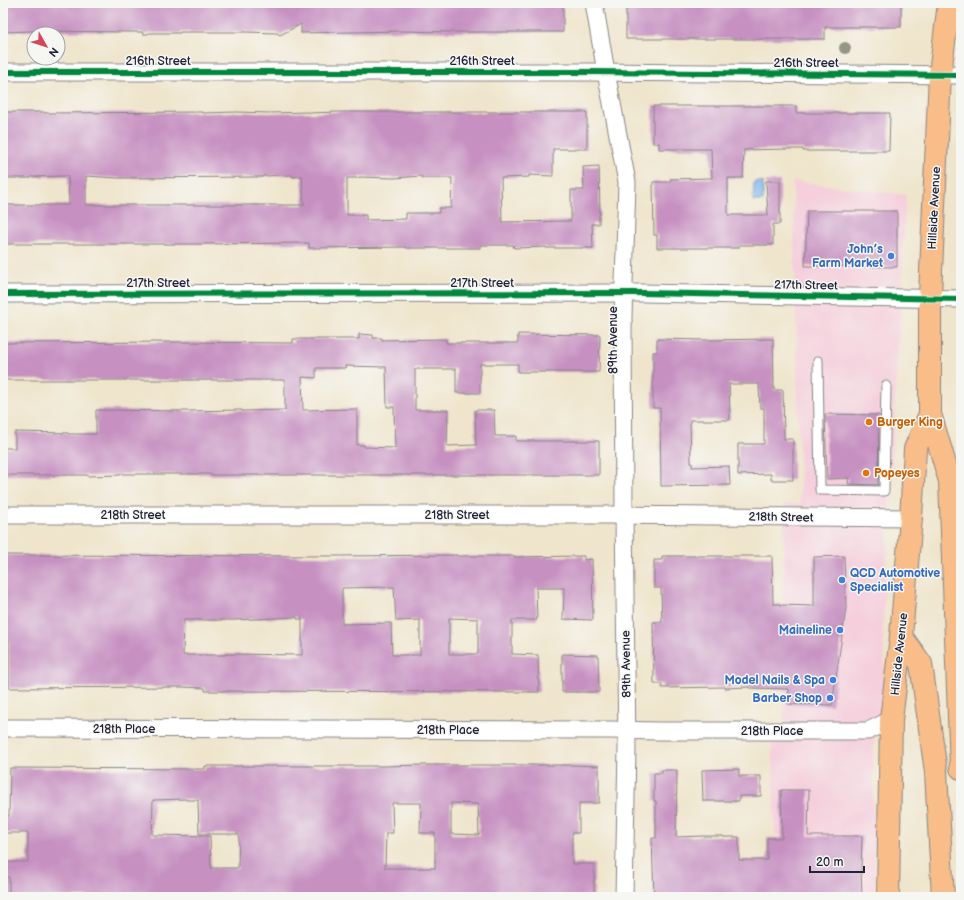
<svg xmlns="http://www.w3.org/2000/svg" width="964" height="900" font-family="'Balsamiq Sans',sans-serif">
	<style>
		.built { fill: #f5cfdc }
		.water { fill: #7db6ee; stroke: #506c94 }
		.building { fill: #c690c1; fill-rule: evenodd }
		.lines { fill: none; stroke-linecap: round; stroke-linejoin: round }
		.lane-casing { stroke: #888484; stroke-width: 11 }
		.street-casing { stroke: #888484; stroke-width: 19 }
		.primary-casing { stroke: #888484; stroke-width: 24 }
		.lane { stroke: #fff; stroke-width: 9 }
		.street { stroke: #fff; stroke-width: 17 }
		.primary { stroke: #f8bd89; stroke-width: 22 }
		.cycleway-casing { stroke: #f6f6f2; stroke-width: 8 }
		.cycleway { stroke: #00873e; stroke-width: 6 }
		.tree { fill: #979584 }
		.shop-dot { fill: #3f7fe0; stroke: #f6f6f2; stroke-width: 1.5 }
		.food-dot { fill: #e8710a; stroke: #f6f6f2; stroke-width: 1.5 }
		.labels { text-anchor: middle; stroke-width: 3; stroke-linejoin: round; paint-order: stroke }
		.street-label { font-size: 12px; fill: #22223b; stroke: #f6f6f2 }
		.shop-label { font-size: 12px; font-weight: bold; fill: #366cbe; stroke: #f6f6f2; text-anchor: end }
		.food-label { font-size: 12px; font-weight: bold; fill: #c56008; stroke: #f6f6f2; text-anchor: start }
	</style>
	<rect width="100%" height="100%" fill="#f6f6f2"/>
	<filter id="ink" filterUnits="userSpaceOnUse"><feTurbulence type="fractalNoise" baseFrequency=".025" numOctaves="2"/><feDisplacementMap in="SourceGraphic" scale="8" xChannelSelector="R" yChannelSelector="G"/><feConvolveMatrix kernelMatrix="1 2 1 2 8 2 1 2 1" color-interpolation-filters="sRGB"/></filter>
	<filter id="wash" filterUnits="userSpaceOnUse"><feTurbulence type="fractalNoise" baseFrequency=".012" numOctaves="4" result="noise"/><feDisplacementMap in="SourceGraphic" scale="16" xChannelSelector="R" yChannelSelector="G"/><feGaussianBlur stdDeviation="0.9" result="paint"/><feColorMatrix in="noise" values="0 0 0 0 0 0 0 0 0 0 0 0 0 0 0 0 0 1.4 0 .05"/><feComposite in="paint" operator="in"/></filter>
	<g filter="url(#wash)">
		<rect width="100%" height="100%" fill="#efe5cc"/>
		<polygon class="built" points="793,181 906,195 883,623 885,680 873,752 875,897 807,897 807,838 775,835 772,742 784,743 784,504 800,504"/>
		<polygon class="water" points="754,182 763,182 763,201 753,201"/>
		<g id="blocks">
			<g class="building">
				<polygon points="12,3 563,3 563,32 450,32 401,31 301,33 301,24 280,35 277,33 245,32 180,32 180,33 149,33 148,34 143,34 142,32 131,32 32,31 4,32 4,5 12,5"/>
				<polygon points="626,3 901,3 901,27 825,27 825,39 626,39"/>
				<polygon points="653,106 796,106 796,113 890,113 889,151 803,151 803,149 788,149 744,150 743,178 728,178 728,215 768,215 766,181 780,181 780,224 773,224 773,245 739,245 739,248 657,248 657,235 654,235 653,182 670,182 670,179 712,178 711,149 659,149 659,143 653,143"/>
				<path d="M3 112H44L45 113 202 112V113L237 112 269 113 310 112V113L337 112H587V149H553V176L529 175V177L501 178 502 222 571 221V190H584L583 167 599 166 600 215H599V224H592L593 248H546V247L514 248 513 245H480V248H406V247L309 248V243L202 244H3V205H69L68 176 31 177V178H3ZM292 175 293 177 302 176 304 205H86V176L117 178 263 177V176ZM422 176V178H452L451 208H439V213H406V219L366 220V215H347V178H359V177L394 178Z"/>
				<polygon points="807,211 897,211 897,267 805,266"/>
				<path d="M359 334 373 335V338H382V340L446 339V343H518V334L600 335 599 372H518V364H480V393H456V369H415V410H448L447 446 476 445 475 410H494L495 436H516V441H599V475H210V474H121L120 475 87 476V475H3V448H15V432L68 433V434H96V410L188 411 242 410V411L285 410V380H3V343L174 342 293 343V339H359ZM345 366 386 367 387 407H394L395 448 364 447V445H357V409L303 410 302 377 316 378V368H345Z"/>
				<polygon points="657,339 706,340 773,339 774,390 783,390 784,439 793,439 793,480 771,480 771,474 738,475 738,444 764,444 764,408 760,408 759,384 729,384 730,420 690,420 691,463 692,463 692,467 729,466 730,485 661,486 660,408 653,408 653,352 657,352"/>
				<polygon points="825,414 879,415 878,485 848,484 849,478 827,479"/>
				<path d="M3 555 337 556 457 555V556H515V557L584 556V560L592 559 593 620 563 619 564 588H536L537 620H512V654L538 655 539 692 205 691V688L182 687 9 688V641H3ZM394 587 396 621 420 620V655H392L391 623 342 624V588ZM297 617V619H302V655L225 654V655H183L184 620H234ZM449 618 478 619V654H449Z"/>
				<polygon points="662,556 772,556 773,604 780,604 780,605 814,606 814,557 844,556 846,608 832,705 788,704 789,689 749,688 749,687 725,688 725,687 662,688 662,684 654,684 653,622 662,622 661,588 654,588 654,560 662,560"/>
				<polygon points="562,654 598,655 599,692 562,692"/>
				<path d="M424 765H572L599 766V803H579V833H572V864H594V897H9V877H3V862H28V833H3V816H9L10 768 205 769V766H385ZM186 799V800H198L199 834H239L238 868H211L210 836 152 835 153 800ZM392 803H421L420 833H435V868H385L386 833H393ZM451 803 478 804 479 835 451 834Z"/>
				<polygon points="739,769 739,776 761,776 761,796 739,796 739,801 703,801 702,770"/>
				<polygon points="662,770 677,770 676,837 703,836 723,836 723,837 739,837 739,860 767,860 767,838 782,838 781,790 809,790 808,836 862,836 861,869 862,897 654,897 652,838 656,838 656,801 654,801 654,773 662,773"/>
			</g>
		</g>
	</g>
	<g filter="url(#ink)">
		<use href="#blocks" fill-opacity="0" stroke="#888484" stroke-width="1"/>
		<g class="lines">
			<defs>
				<polyline id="lane" points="818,361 820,490 884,491 886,386"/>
				<g id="street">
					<polyline points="594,3 606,72 627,182 623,318 624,515 627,747 624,897"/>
					<polyline points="3,72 588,72 961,75"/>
					<polyline points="3,294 643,293 961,299"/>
					<polyline points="3,515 608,515 911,518"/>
					<polyline points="3,728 609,730 659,731 868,731 891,720"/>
				</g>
				<g id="primary">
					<polyline points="949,3 940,74 931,271 930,298 930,414 950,481 961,768"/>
					<polyline points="901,636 921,664 936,772 943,897"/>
					<polyline points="888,897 891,720 901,636 911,518 915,449 930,414"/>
				</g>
			</defs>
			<use href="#lane" class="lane-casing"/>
			<use href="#street" class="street-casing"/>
			<use href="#primary" class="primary-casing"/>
			<use href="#lane" class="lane"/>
			<use href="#street" class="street"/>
			<use href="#primary" class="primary"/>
			<defs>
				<g id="cycleway">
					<polyline points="3,72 588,72 961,75"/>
					<polyline points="3,294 643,293 961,299"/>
				</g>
			</defs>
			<use href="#cycleway" class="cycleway-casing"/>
			<use href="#cycleway" class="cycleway"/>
		</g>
		<circle class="tree" cx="845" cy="48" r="6"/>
	</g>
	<g class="shop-dot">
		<circle cx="891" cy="256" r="4"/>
		<circle cx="842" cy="580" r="4"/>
		<circle cx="840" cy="630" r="4"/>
		<circle cx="833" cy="680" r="4"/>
		<circle cx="830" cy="698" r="4"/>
	</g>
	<g class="food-dot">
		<circle cx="869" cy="422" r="4"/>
		<circle cx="866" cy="473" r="4"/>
	</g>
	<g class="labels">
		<g class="street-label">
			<text x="158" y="65">216th Street</text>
			<text x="482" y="65">216th Street</text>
			<text x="806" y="67">216th Street</text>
			<text transform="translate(934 208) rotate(-87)" y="4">Hillside Avenue</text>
			<text x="158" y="287">217th Street</text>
			<text x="482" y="287">217th Street</text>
			<text transform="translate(806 285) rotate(1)" y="4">217th Street</text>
			<text transform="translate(613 340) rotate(-90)" y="4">89th Avenue</text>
			<text x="133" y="519">218th Street</text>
			<text x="457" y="519">218th Street</text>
			<text transform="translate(781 517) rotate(1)" y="4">218th Street</text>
			<text transform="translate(899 654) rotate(-84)" y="4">Hillside Avenue</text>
			<text transform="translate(626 664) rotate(-91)" y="4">89th Avenue</text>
			<text x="124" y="733">218th Place</text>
			<text x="448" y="734">218th Place</text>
			<text x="772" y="735">218th Place</text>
		</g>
		<g class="shop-label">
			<text x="883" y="253">John’s<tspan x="883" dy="14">Farm Market</tspan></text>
			<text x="850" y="577" text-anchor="start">QCD Automotive<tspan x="850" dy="14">Specialist</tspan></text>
			<text x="832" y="634">Maineline</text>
			<text x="825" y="684">Model Nails &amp; Spa</text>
			<text x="822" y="702">Barber Shop</text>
		</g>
		<g class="food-label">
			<text x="877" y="426">Burger King</text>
			<text x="874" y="477">Popeyes</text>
		</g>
	</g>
	<rect width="964" height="900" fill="none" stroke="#f6f6f2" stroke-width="16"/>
	<g transform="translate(46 46) rotate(129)"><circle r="19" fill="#f6f6f2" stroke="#a1a1a9"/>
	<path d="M0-3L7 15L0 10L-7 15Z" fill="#d1495b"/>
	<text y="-6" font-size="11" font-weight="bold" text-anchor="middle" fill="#22223b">N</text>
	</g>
	<path d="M810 866v6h54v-6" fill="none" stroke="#22223b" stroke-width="2"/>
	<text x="816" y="866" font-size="12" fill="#22223b" stroke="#f6f6f2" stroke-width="3" paint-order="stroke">20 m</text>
</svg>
